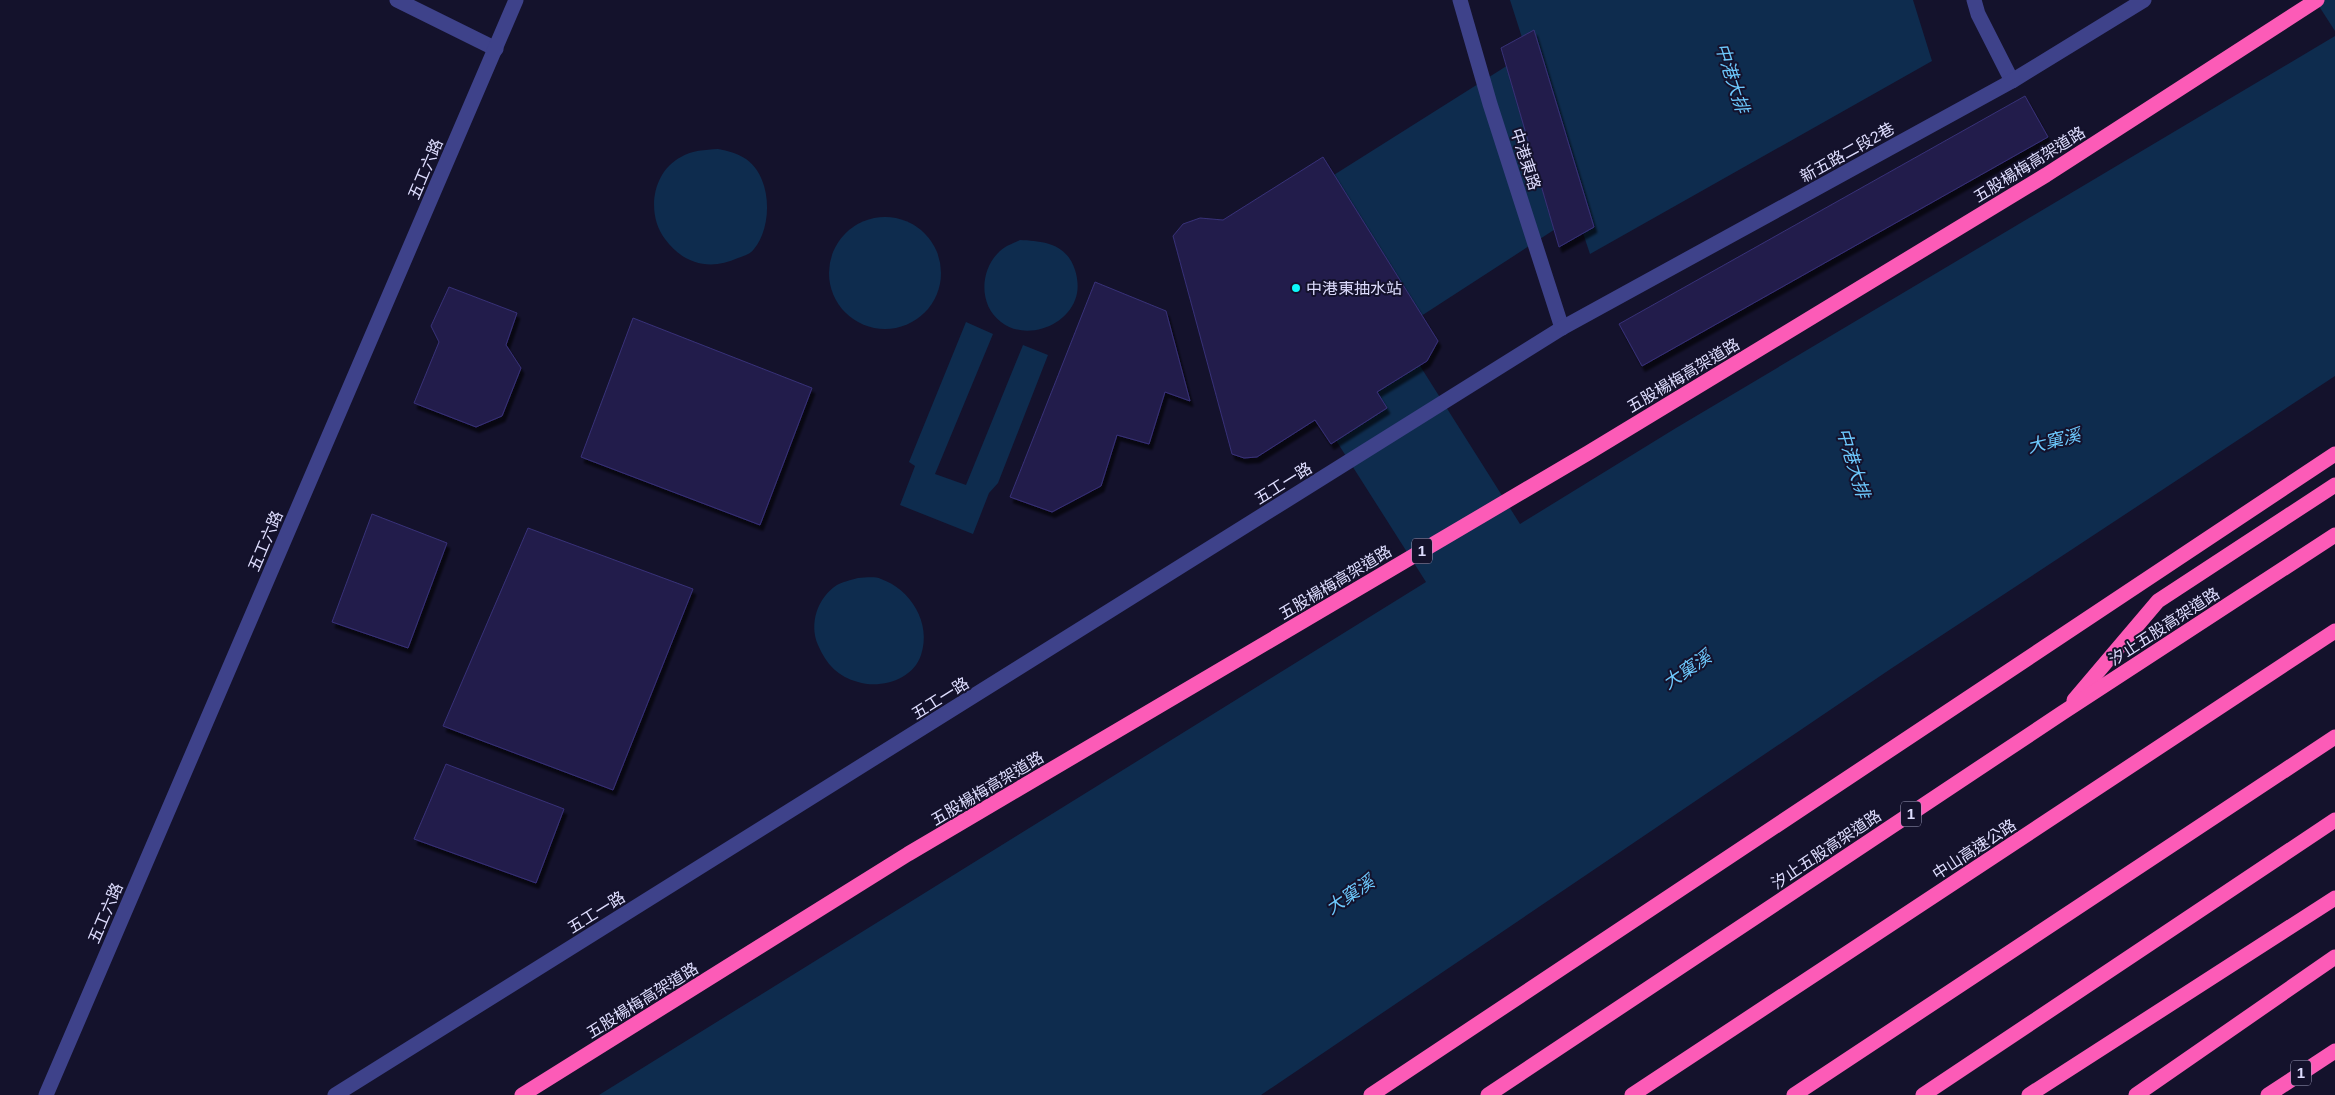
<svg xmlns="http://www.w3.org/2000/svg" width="2335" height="1095" font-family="Arial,'Noto Sans TC',sans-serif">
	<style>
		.water { fill: #0e2c4e }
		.building { fill: #231e4c; stroke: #383178; filter: url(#shadow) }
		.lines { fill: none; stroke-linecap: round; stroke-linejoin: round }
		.minor { stroke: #3e428a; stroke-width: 15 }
		.highway { stroke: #fc5bb7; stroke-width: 15 }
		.poi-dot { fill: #0df9fb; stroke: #14122c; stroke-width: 2 }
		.labels { text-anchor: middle; stroke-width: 4; stroke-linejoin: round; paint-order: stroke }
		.shield { fill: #14122c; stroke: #a1a0bf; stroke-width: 1 }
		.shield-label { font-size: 15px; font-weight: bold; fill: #deddfe }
		.street-label { font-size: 16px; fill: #deddfe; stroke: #14122c }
		.poi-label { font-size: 16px; fill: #deddfe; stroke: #14122c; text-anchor: start }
		.water-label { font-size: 18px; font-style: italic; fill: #6dc8fc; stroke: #14122c }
	</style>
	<defs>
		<filter id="shadow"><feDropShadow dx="3" dy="5.5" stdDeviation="1" flood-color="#0009"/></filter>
	</defs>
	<rect width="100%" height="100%" fill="#14122c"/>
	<g class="water">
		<polygon points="1510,0 1913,0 1932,61 1590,254 1577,215 1398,331 1520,524 1676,428 2335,36 2335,376 1892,668 1261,1095 599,1095 1426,582 1215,250 1527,53"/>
		<polygon points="2315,0 2335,0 2335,31"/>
		<path d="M718 149C728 151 737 153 746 159 772 177 773 226 754 249 751 254 743 256 738 258 710 271 683 264 665 239 646 214 652 172 681 157 692 150 705 150 718 149Z"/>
		<circle cx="885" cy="273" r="56"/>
		<path d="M1020 240C1044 241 1067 244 1075 270 1078 279 1079 291 1075 300 1065 327 1025 341 1001 322 978 305 980 269 1000 251 1005 246 1014 243 1020 240Z"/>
		<polygon points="966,322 993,334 935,474 966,485 1023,345 1048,355 998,483 989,493 973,534 900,505 915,466 909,462"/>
		<path d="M858 578C865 578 874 576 881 579 910 589 932 623 921 655 913 680 880 689 858 682 838 677 826 664 818 645 809 624 817 598 837 585 842 582 851 580 858 578Z"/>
	</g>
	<g class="building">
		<polygon points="1534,30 1594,227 1559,247 1501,48"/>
		<polygon points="2025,96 2048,137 1642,366 1619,324"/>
		<polygon points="1323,157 1438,341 1427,361 1377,392 1387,408 1331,444 1315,420 1257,457 1244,458 1232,454 1173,236 1183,224 1200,218 1223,220"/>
		<polygon points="1095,282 1166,311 1190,401 1165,392 1149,444 1117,435 1101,486 1052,512 1010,497"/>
		<polygon points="449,287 517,313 506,345 521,368 502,416 476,427 414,403 439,342 431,326"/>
		<polygon points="633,318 812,388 760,525 581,457"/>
		<polygon points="372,514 447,543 408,648 332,622"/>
		<polygon points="528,528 693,589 613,790 443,726"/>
		<polygon points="446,764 564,809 536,883 414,839"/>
	</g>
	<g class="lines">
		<g class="minor">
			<polyline points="397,0 496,49"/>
			<polyline points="1460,0 1490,104 1562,328"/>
			<polyline points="1974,0 1978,14 2012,81"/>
			<polyline points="46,1095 516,0"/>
			<polyline points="335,1095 1562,328 2012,81 2144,0"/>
		</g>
		<g class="highway">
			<polyline points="2074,700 2158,601 2335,485"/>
			<polyline points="522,1095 908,854 1588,453 2046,175 2317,0"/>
			<polyline points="1371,1095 2335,454"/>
			<polyline points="1488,1095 2062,713 2335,535"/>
			<polyline points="1632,1095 2335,631"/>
			<polyline points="1794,1095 2335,737"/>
			<polyline points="1923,1095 2335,820"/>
			<polyline points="2029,1095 2335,898"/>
			<polyline points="2136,1095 2335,957"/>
			<polyline points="2268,1095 2335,1051"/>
		</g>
	</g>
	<circle class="poi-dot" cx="1296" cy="288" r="5"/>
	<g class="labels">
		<g class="shield">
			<rect x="1412" y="538.5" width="20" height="25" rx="4"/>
			<rect x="1901" y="801.5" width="20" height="25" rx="4"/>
			<rect x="2291" y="1060.5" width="20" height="25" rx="4"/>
		</g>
		<g class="shield-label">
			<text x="1422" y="556">1</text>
			<text x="1911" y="819">1</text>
			<text x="2301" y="1078">1</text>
		</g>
		<g class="street-label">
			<text transform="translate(1847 152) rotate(-29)" y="6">新五路二段2巷</text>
			<text transform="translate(1526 159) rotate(72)" y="6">中港東路</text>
			<text transform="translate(2029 164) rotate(-32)" y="6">五股楊梅高架道路</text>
			<text transform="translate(425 169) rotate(-67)" y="6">五工六路</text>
			<text transform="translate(1683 375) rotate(-31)" y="6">五股楊梅高架道路</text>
			<text transform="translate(1283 483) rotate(-32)" y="6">五工一路</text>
			<text transform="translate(265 541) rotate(-67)" y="6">五工六路</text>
			<text transform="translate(1335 582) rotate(-31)" y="6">五股楊梅高架道路</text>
			<text transform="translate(2164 626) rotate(-33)" y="6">汐止五股高架道路</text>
			<text transform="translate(940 698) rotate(-32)" y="6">五工一路</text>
			<text transform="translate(987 788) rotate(-31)" y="6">五股楊梅高架道路</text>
			<text transform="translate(1826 849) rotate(-34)" y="6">汐止五股高架道路</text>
			<text transform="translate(1974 849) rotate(-33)" y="6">中山高速公路</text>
			<text transform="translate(596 912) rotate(-32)" y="6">五工一路</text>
			<text transform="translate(105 913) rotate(-67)" y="6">五工六路</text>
			<text transform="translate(642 1000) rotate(-32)" y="6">五股楊梅高架道路</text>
		</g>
		<g class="poi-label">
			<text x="1306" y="294">中港東抽水站</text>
		</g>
		<g class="water-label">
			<text transform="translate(1732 78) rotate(72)" y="6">中港大排</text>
			<text transform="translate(2054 441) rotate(-13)" y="6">大窠溪</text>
			<text transform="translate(1853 463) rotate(73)" y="6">中港大排</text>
			<text transform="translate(1687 670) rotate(-34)" y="6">大窠溪</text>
			<text transform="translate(1350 895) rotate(-34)" y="6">大窠溪</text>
		</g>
	</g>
</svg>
